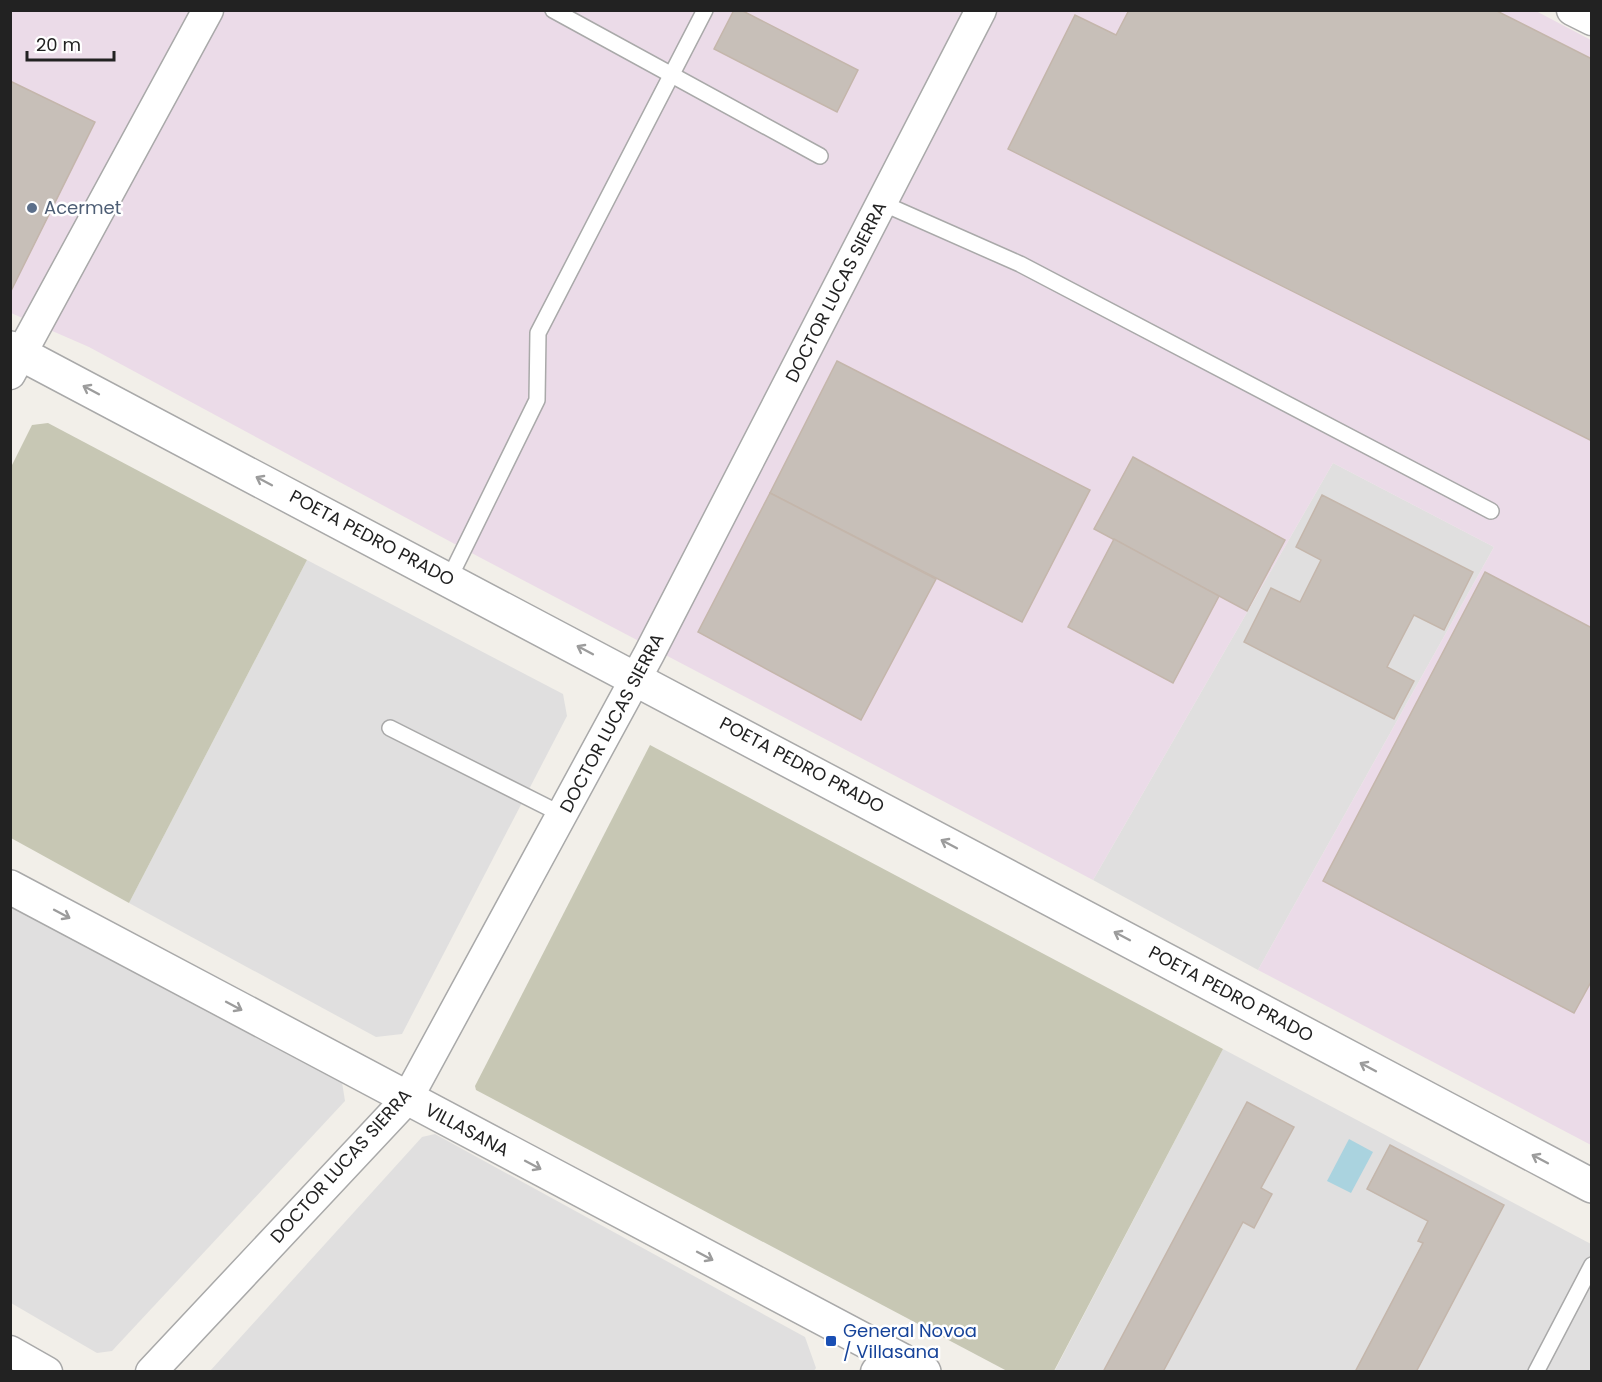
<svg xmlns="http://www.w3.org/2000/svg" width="1602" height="1382" font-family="Poppins,sans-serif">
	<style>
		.residential { fill: #e0dfdf }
		.industrial { fill: #ebdbe8 }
		.construction { fill: #c7c7b4 }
		.water { fill: #aad3df }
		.building { fill: #c7bfb8; stroke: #c4b6ab; stroke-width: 1.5 }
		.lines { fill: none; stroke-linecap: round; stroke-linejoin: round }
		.service-casing { stroke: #a9a9a9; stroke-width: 18 }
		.minor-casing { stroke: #a9a9a9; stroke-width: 33 }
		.tertiary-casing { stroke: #a9a9a9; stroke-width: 36 }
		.service { stroke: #fff; stroke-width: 15 }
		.minor { stroke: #fff; stroke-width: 30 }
		.tertiary { stroke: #fff; stroke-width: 33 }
		.oneway { stroke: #9c9c9c }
		.service-dot { fill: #5c6f8a; stroke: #fff; stroke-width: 2 }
		.transit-dot { fill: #1a4fb4; stroke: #fff; stroke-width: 2 }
		.labels { text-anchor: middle; stroke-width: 5; stroke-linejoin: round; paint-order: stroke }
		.service-label { font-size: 18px; fill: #4e5e75; stroke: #fff; text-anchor: start }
		.street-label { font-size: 18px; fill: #222; stroke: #fff }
		.transit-label { font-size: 18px; fill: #164399; stroke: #fff; text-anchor: start }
	</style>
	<rect width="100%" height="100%" fill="#f2efe9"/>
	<g class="residential">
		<polygon points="1333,463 1494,547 1258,970 1093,880"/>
		<polygon points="307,560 563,694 567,716 402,1034 376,1037 129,903"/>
		<polygon points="10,904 341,1076 345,1101 112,1351 97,1353 11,1303"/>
		<polygon points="1223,1049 1591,1244 1591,1371 1054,1372"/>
		<polygon points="435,1134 805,1337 816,1368 813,1372 210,1371 422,1137"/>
	</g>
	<polygon class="industrial" points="1534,10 1591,40 1591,1145 1258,970 1494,547 1333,463 1093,880 464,549 89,347 11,313 11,11"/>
	<g class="construction">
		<polygon points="48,423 307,560 129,903 11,838 11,467 32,425"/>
		<polygon points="650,745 1223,1049 1054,1371 1007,1371 476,1090 475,1086"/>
	</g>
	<polygon class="water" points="1349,1139 1373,1152 1351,1193 1327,1181"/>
	<g class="building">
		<polygon points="734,10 741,10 858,70 837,112 714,49"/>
		<polygon points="1129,10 1495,10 1592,59 1592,441 1008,149 1075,15 1116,35"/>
		<polygon points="10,81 95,122 10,293"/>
		<polygon points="837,361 1090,490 1022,622 770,493"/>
		<polygon points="1133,457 1285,540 1247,611 1094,529"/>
		<polygon points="770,493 936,579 861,720 698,632"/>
		<polygon points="1322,495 1473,572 1444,630 1414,615 1387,667 1414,681 1394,719 1244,642 1271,588 1300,602 1321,560 1296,547"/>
		<polygon points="1114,539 1219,596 1173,683 1068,627"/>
		<polygon points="1485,572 1592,628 1592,980 1574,1013 1323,881"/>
		<polygon points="1247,1102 1294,1127 1261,1188 1272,1194 1254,1228 1243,1222 1164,1370 1167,1372 1103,1372"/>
		<polygon points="1390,1145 1504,1205 1416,1372 1355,1372 1423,1243 1418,1241 1428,1221 1367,1189"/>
	</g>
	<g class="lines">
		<defs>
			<g id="service">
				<polyline points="553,10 820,156"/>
				<polyline points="882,203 1020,264 1491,511"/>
				<polyline points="449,579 537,400 538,333 705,10"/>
				<polyline points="390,728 563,815"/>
				<polyline points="1536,1372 1592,1265"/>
			</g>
			<g id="minor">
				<polyline points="1572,10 1592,20"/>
				<polyline points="10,374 208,10"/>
				<polyline points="10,1351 47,1372"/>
				<polyline points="151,1372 407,1099 649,654 981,10"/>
				<polyline points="876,1372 890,1354"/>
			</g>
			<g id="tertiary">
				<polyline points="10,348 1592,1186"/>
				<polyline points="10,887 924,1372"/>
			</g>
		</defs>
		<use href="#service" class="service-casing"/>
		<use href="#minor" class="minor-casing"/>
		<use href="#tertiary" class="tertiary-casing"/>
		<use href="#service" class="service"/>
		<use href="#minor" class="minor"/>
		<use href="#tertiary" class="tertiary"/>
	</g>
	<defs><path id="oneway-shaft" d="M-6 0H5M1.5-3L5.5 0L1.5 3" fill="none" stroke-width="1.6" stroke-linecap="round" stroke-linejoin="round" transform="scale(1.5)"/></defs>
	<g class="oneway">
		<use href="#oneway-shaft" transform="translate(91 390) rotate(-152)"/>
		<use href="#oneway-shaft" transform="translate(264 481) rotate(-152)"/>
		<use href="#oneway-shaft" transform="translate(585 650) rotate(-152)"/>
		<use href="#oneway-shaft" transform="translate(949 844) rotate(-152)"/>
		<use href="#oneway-shaft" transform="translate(62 914) rotate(28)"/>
		<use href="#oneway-shaft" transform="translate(1122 936) rotate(-152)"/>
		<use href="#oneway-shaft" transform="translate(234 1006) rotate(28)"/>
		<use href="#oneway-shaft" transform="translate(1368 1067) rotate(-152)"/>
		<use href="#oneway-shaft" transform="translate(1540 1159) rotate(-152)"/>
		<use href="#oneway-shaft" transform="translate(533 1165) rotate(28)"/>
		<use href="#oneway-shaft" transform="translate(705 1256) rotate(28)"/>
	</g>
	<circle class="service-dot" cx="32" cy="208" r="6"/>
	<rect class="transit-dot" x="825" y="1335" width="12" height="12" rx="3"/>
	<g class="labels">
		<g class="service-label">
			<text x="44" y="214">Acermet</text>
		</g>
		<g class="street-label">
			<text transform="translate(836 292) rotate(-63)" y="6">DOCTOR LUCAS SIERRA</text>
			<text transform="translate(372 538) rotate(28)" y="6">POETA PEDRO PRADO</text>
			<text transform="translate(612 723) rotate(-62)" y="6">DOCTOR LUCAS SIERRA</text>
			<text transform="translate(802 765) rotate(28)" y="6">POETA PEDRO PRADO</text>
			<text transform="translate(1231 994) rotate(28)" y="6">POETA PEDRO PRADO</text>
			<text transform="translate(467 1130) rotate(28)" y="6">VILLASANA</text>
			<text transform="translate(341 1166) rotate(-48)" y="6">DOCTOR LUCAS SIERRA</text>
		</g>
		<g class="transit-label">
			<text x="843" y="1337">General Novoa<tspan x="843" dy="21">/ Villasana</tspan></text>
		</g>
	</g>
	<rect width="1602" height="1382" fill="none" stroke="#222222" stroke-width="24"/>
	<path d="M27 51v9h87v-9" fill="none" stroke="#222222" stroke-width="3"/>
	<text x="36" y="51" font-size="18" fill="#222222" stroke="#ffffff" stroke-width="4.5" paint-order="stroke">20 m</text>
</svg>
